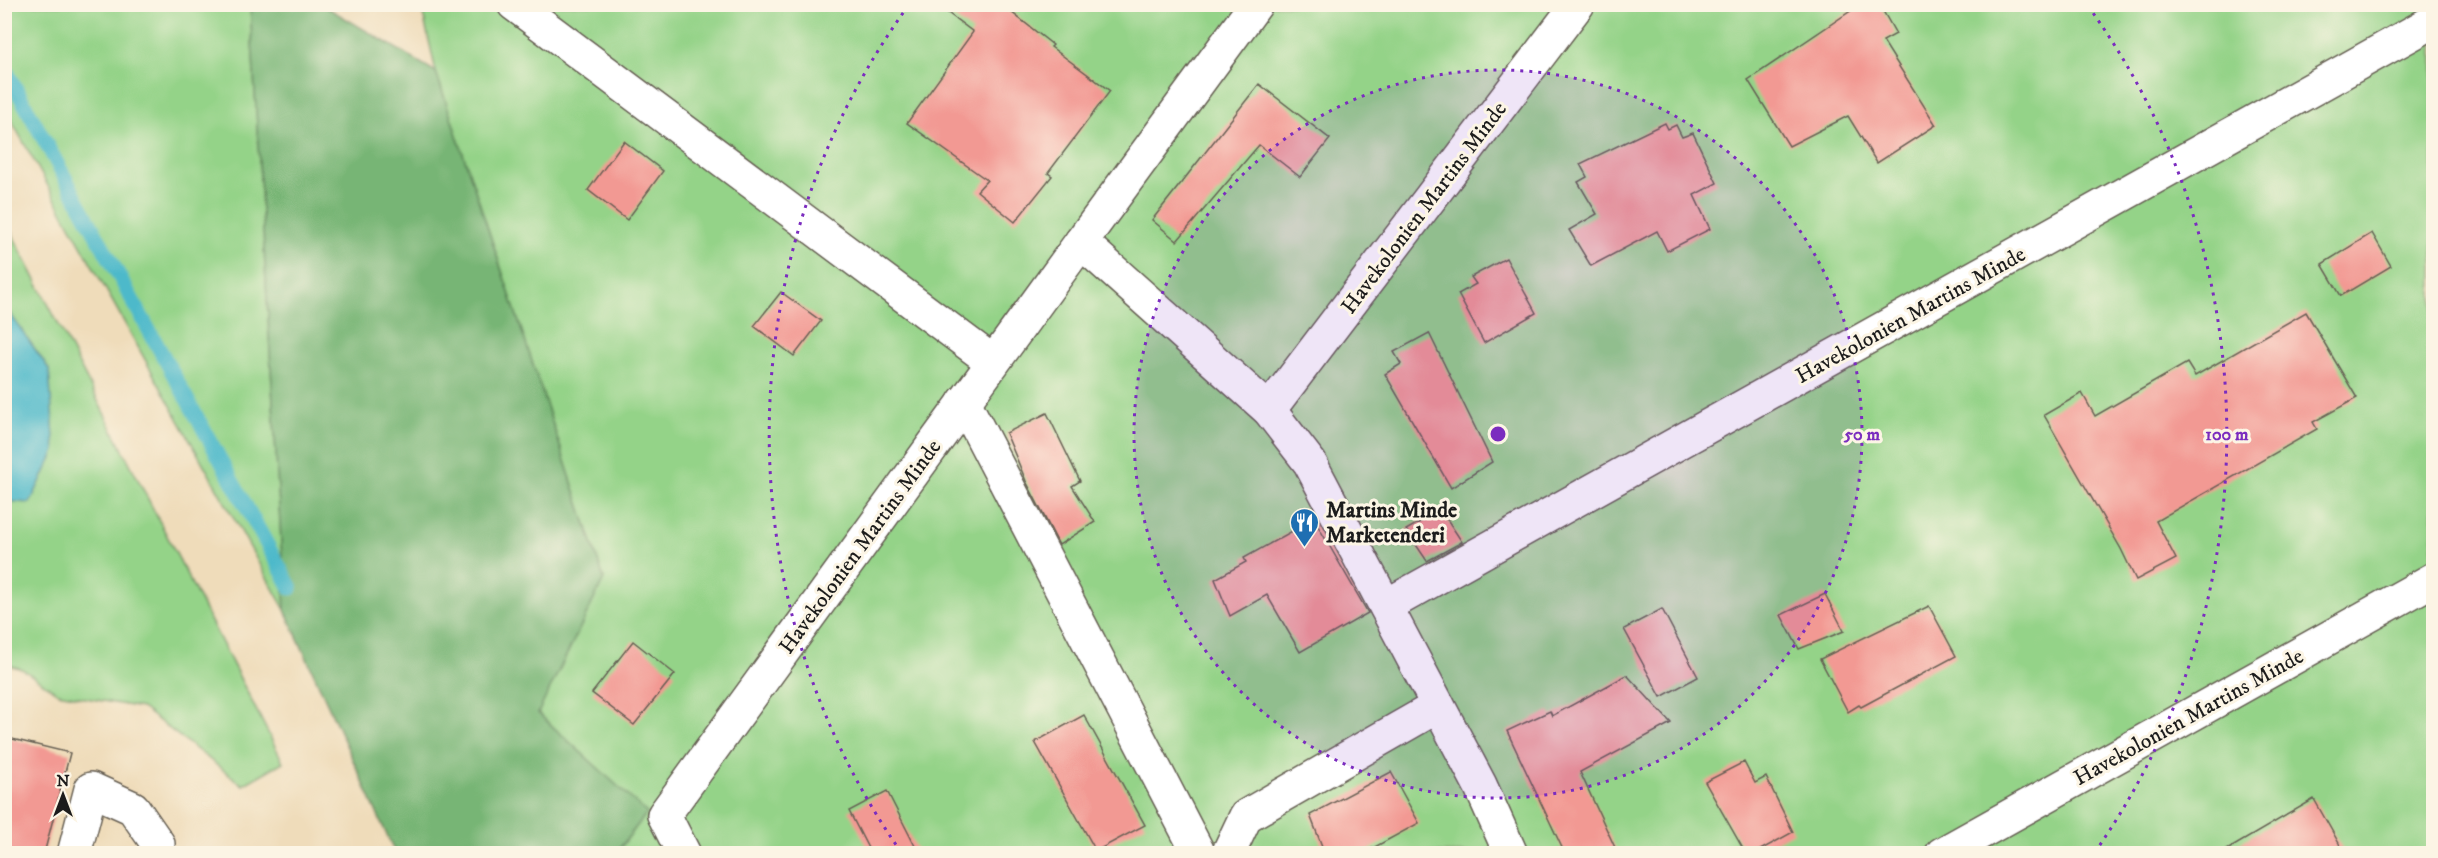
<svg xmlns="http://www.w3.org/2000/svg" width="2438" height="858" font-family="'IM FELL DW Pica',serif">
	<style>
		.green { fill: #94d388; stroke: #587852; stroke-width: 1.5 }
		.forest { fill: #77b574; stroke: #4a6848; stroke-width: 1.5 }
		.water { fill: #4db9ca; stroke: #346a73; stroke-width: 1.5 }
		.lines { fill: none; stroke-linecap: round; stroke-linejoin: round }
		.stream { stroke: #4db9ca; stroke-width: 15 }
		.building { fill: #f29993 }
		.minor-casing { stroke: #665f53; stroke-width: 36 }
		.minor { stroke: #fff; stroke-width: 33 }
		.ring { fill: none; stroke: #7b2cbf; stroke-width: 3; stroke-dasharray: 3 6 }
		.labels { text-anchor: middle; stroke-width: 6; stroke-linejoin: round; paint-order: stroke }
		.street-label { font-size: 22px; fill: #1c1c1c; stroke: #fcf5e5 }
		.poi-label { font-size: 22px; font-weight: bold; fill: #1c1c1c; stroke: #fcf5e5; text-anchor: start }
		.centre { fill: #7b2cbf; stroke: #fcf5e5; stroke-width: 3 }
		.ring-label { font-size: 18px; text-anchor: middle; font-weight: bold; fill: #7b2cbf; stroke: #fcf5e5; stroke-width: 6; stroke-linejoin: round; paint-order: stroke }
	</style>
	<rect width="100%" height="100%" fill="#fcf5e5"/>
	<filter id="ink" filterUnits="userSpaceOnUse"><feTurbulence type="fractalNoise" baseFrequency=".0167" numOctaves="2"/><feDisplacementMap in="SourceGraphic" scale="12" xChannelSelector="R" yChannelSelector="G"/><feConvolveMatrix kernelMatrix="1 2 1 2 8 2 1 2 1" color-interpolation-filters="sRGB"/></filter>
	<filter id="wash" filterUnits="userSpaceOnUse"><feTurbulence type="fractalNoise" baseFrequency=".008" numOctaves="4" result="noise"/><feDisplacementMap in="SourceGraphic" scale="24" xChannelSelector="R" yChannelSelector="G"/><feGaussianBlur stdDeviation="1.35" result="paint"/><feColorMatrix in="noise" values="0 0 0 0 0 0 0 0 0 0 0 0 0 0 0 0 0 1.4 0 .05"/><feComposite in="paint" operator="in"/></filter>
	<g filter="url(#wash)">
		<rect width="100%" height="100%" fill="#efdcba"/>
		<g class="green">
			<polygon points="4,5 250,5 285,610 5,109"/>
			<polygon points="421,5 2433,5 2433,853 617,853 646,813 538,713 604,579 436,72"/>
			<polygon points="4,218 283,762 243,785 142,708 58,693 22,669 5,664"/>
		</g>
		<polygon class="forest" points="250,5 323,5 436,72 604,579 538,713 647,813 616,853 395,853 285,610"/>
		<polygon class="water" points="4,305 49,369 55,451 30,503 5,501"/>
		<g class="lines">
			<polyline class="stream" points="4,67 291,588"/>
		</g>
		<g id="blocks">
			<g class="building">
				<polygon points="936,4 1001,4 1053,45 1051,47 1110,91 1048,173 1052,176 1015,222 977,191 987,180 907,123 973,32"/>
				<polygon points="1861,4 1879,4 1896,34 1883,41 1936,125 1877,163 1848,116 1789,146 1748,80"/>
				<polygon points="1259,84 1330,139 1300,177 1259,145 1177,241 1152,220"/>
				<polygon points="1665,123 1668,129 1676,125 1682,137 1693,133 1717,183 1694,195 1710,229 1667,251 1657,231 1591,266 1569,230 1597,214 1578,182 1587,177 1580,164"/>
				<polygon points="624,141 663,171 627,220 588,190"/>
				<polygon points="2372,233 2391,266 2341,296 2322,264"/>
				<polygon points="1506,258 1536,313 1484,343 1458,294 1476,284 1471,277"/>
				<polygon points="781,292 821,321 794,356 754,326"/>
				<polygon points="2306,312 2357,398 2313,422 2317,429 2156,521 2176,559 2136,580 2121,549 2044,415 2082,393 2095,416 2187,363 2195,376"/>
				<polygon points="1429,333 1492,462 1451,488 1385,374 1401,364 1394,352"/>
				<polygon points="1047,413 1080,481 1072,486 1095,522 1059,545 1026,481 1006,433"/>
				<polygon points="1441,510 1462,542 1427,561 1406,530"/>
				<polygon points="1314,519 1368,613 1300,652 1267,595 1230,616 1215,579 1246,562 1244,558"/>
				<polygon points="1825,594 1844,631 1799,649 1781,615"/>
				<polygon points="1929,606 1956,656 1861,707 1859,705 1848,712 1820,659"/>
				<polygon points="1662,609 1698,677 1661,697 1624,629"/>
				<polygon points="633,641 675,674 634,725 592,693"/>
				<polygon points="1627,675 1671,723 1580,772 1618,854 1565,854 1507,731 1550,711 1552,716"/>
				<polygon points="1084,715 1145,825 1096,851 1035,742"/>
				<polygon points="4,737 70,753 44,854 4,854"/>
				<polygon points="1744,762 1755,783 1766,777 1793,832 1753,854 1746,854 1705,782"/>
				<polygon points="1391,772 1419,823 1362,854 1325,854 1310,815"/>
				<polygon points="887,791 919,854 871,854 849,811"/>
				<polygon points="2314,799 2345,854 2220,854"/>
			</g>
		</g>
	</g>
	<g filter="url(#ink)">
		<use href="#blocks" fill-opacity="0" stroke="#665f53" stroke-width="1.5"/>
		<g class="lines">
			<defs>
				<g id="minor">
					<polyline points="514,4 993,362"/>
					<polyline points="1081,242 1256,4"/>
					<polyline points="964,402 1199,854"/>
					<polyline points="1269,410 1578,4"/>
					<polyline points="1386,606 2434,21"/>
					<polyline points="74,854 91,789 133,808 158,844"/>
					<polyline points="684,854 664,815 1081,242 1269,410 1310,463 1480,785 1511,854"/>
					<polyline points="1228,854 1246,816 1438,706"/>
					<polyline points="1942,854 2434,579"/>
				</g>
			</defs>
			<use href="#minor" class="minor-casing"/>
			<use href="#minor" class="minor"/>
		</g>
	</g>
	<circle cx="1498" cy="434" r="364" fill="#7b2cbf" fill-opacity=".12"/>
	<g class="ring">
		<circle cx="1498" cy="434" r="364"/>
		<path d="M901 852A729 729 0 0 1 908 6M2088 6A729 729 0 0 1 2095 852"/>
	</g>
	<defs>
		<symbol id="restaurant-pin" viewBox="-11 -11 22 30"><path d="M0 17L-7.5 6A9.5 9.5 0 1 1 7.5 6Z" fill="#1f6fb2" stroke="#fcf5e5"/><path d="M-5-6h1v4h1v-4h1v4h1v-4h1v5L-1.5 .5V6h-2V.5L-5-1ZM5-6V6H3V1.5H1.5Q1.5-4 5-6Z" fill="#fff"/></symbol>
	</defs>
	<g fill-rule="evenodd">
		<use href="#restaurant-pin" x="1288" y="506" width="33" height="45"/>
	</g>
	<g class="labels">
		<g class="street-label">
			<text transform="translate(1423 207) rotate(-53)" y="8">Havekolonien Martins Minde</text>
			<text transform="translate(1910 314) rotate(-29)" y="8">Havekolonien Martins Minde</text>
			<text transform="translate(859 546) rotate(-54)" y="8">Havekolonien Martins Minde</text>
			<text transform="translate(2188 716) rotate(-29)" y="8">Havekolonien Martins Minde</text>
		</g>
		<g class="poi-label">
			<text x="1326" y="517">Martins Minde<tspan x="1326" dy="25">Marketenderi</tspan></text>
		</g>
	</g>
	<circle cx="1498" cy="434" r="9" class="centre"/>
	<g class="ring-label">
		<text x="1862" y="440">50 m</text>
		<text x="2227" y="440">100 m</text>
	</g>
	<rect width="2438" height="858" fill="none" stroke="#fcf5e5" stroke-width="24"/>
	<g transform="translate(63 795)" stroke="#fcf5e5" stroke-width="4.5" paint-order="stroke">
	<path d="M0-4.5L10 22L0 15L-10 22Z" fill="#1c1c1c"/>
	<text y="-9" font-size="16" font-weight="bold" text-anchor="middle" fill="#1c1c1c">N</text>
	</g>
</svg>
